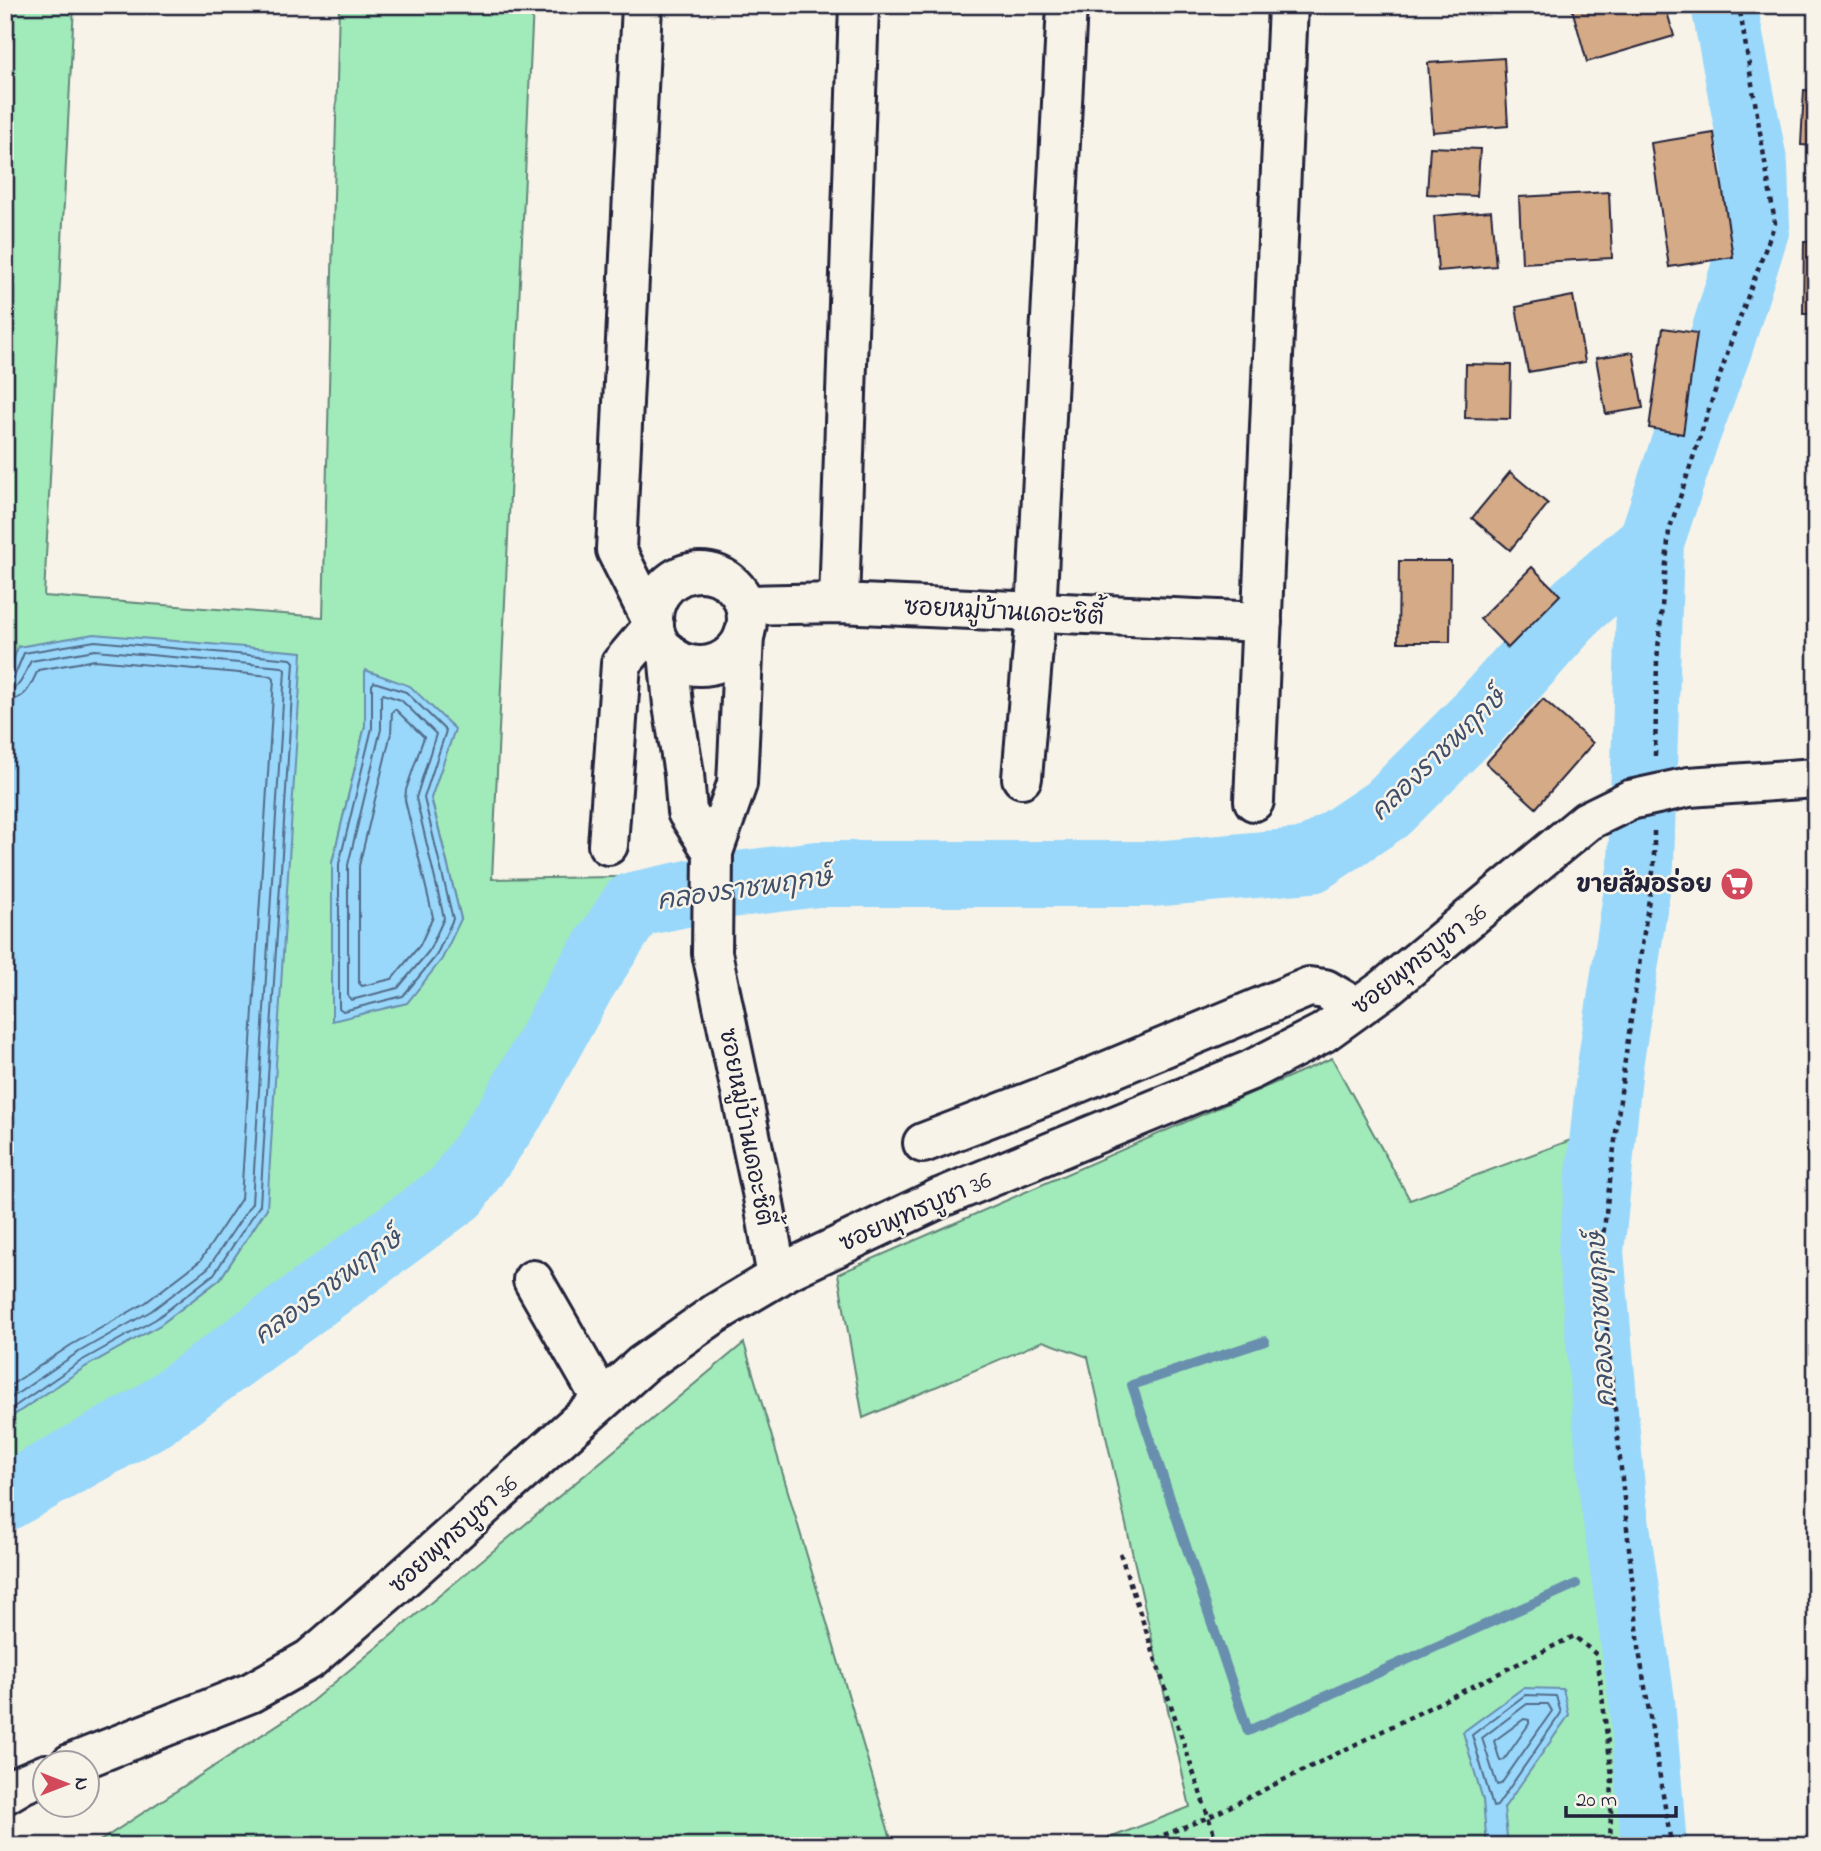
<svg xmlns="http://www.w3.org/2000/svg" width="1821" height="1851" font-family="'Indie Flower','Playpen Sans Thai',sans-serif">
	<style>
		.green { fill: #a1eab9; stroke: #62867a; stroke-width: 2; fill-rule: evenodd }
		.water { fill: #99d8fb; stroke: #698fae; stroke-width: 2 }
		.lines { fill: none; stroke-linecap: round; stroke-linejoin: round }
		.shore { stroke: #526b88; stroke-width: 2 }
		.stream { stroke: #698fae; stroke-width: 10 }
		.river { stroke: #99d8fb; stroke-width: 66 }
		.building { fill: #d5aa86; stroke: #22223b; stroke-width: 2 }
		.minor-casing { stroke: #22223b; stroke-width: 44 }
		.path { stroke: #22223b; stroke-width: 4.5; stroke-dasharray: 5 5; stroke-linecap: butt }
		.minor { stroke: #f7f3e8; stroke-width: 38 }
		.minor-bridge-casing { stroke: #22223b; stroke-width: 44; stroke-linecap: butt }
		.minor-bridge { stroke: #f7f3e8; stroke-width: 38 }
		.labels { text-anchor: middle; stroke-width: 5; stroke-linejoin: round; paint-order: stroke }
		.street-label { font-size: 24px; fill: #22223b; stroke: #f7f3e8 }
		.poi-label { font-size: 24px; font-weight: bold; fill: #22223b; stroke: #f7f3e8; text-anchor: end }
		.water-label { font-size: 26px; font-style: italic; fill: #40506b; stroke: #f7f3e8 }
	</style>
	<rect width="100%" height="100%" fill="#f7f3e8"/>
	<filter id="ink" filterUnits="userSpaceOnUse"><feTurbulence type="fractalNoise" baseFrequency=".0143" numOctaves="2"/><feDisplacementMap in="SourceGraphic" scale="14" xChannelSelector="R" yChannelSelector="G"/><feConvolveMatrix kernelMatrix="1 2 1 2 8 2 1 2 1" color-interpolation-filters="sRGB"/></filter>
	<g filter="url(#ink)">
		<g class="green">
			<path d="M5 5H74L44 596 323 617 339 5H533L492 879 678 876 651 928 512 1079 451 1160 397 1207 289 1294 5 1480V1421L85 1367 160 1325 220 1279 267 1208 18 647 5 683ZM365 671 454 729 431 797 461 919 332 1020V863L365 726Z"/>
			<polygon points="1332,1058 1410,1200 1587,1134 1600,1580 1627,1824 1626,1846 1089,1846 1190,1807 1088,1357 1043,1341 863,1418 838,1274"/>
			<polygon points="744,1343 893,1846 97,1846 100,1841 306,1706"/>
		</g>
		<g class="water">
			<polygon points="94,634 302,652 267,1208 220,1279 160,1325 85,1367 5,1421 5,683 18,647"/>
			<polygon points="365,670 410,686 455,729 431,798 461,919 442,959 407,1003 332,1021 332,863 365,726"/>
			<polygon points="1523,1688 1563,1689 1569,1715 1504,1808 1508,1846 1487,1846 1483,1800 1463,1732"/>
		</g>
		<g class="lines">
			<g class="shore">
				<polyline points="5,681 14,677 24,653 95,641 291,659 294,662 260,1205 214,1274 156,1319 81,1361 5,1413"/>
				<polygon points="374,682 406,692 446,731 424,798 453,919 436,956 403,996 343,1011 339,1008 339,864 372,728 372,685"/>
				<path d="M5 690C23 689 23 674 31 661L95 650 282 667 285 670 252 1203 208 1268 151 1311 77 1353 5 1402"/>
				<polygon points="383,694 401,700 436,734 416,798 444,918 429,951 398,988 351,1000 348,996 348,865 381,729 381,697"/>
				<path d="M5 701C27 700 30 686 38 670L95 660 271 676 274 679 241 1199 200 1261 145 1303 71 1345 5 1389"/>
				<polygon points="395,709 424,737 406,790 405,800 433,917 420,945 392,979 362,986 359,983 359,866 391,733 392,712"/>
				<polygon points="1525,1695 1556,1696 1561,1713 1497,1806 1493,1807 1472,1735"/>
				<polygon points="1527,1704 1548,1704 1552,1711 1501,1784 1497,1785 1482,1738"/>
				<polygon points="1524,1719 1529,1720 1529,1724 1504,1760 1500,1761 1494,1741"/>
			</g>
			<polyline class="stream" points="1265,1341 1132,1385 1248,1731 1576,1584"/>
			<g class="river">
				<polyline points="5,1498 152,1416 456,1192 513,1109 583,982 633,905 722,886 817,874 1153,874 1311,860 1387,809 1476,720 1578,605 1651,542"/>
				<polyline points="1654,1846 1642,1701 1613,1499 1591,1252 1610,1066 1641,864 1651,542 1685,440 1720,346 1757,227 1755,166 1724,5"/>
			</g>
		</g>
		<g class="building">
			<polygon points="1571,5 1665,5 1674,36 1587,62"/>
			<polygon points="1504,58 1508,126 1433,132 1428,63"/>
			<polygon points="1804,90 1816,91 1816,146 1801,145"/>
			<polygon points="1714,133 1733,257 1669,267 1651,143"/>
			<polygon points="1430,147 1480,149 1477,196 1427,194"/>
			<polygon points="1609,192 1612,258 1522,263 1519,197"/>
			<polygon points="1491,211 1496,266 1438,271 1434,216"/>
			<polygon points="1804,241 1816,241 1816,314 1803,314"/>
			<polygon points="1573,296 1585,362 1528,372 1516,307"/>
			<polygon points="1663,328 1697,333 1683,434 1649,428"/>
			<polygon points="1633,352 1643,408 1606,414 1596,358"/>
			<polygon points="1466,364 1511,365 1510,419 1465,418"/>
			<polygon points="1510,472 1548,504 1510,550 1472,518"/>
			<polygon points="1399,561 1451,561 1450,642 1398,642"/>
			<polygon points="1532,567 1560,595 1508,648 1480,619"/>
			<polygon points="1543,699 1593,743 1536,808 1486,763"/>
		</g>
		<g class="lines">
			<defs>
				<g id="minor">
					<circle cx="700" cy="619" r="47"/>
					<polyline points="839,603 859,5"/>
					<polyline points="745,605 839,603 1262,622"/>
					<polyline points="744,635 737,784 713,852 712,953 762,1192 777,1277"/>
					<polyline points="668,652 673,705 684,774 687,812 713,852"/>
					<polyline points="1022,778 1036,613 1067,5"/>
					<polyline points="1689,787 1816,778"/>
					<polyline points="1254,801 1288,5"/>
					<polyline points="608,845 621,664 654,625 616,550 642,5"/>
					<polyline points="923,1143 1071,1086 1309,987 1325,989 1357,1008"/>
					<polyline points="533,1280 602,1400"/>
					<polyline points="70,1764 250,1693 310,1659 397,1584 643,1364 716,1313 790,1269 942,1197 1251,1070 1323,1033 1384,989 1587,821 1630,800"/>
					<polyline points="5,1794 22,1784 46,1774"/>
				</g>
			</defs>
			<use href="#minor" class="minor-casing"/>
			<g class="path">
				<polyline points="1655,756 1657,660 1669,531 1731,342 1775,223 1739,5"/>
				<polyline points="1654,831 1654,865 1625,1060 1600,1261 1640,1657 1671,1843 1667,1846"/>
				<polyline points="1120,1553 1218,1846"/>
				<polyline points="1136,1846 1209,1817 1574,1636 1597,1655 1612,1776 1610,1846"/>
			</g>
			<use href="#minor" class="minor"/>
			<defs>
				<polyline id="minor-bridge" points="1630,800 1689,787"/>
			</defs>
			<use href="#minor-bridge" class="minor-bridge-casing"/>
			<use href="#minor-bridge" class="minor-bridge"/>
		</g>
	</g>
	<defs>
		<symbol id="supermarket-disc" viewBox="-11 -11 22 22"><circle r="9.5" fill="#d1495b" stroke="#f7f3e8"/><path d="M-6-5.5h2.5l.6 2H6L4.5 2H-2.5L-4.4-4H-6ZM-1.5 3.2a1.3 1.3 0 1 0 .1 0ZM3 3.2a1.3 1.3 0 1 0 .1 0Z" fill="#fff"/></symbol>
	</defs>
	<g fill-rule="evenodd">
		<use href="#supermarket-disc" x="1718" y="865" width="38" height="38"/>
	</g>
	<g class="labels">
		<g class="street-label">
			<text transform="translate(1004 611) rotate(3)" y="8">ซอยหมู่บ้านเดอะซิตี้</text>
			<text transform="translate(1419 959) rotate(-38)" y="8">ซอยพุทธบูชา 36</text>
			<text transform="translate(747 1127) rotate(79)" y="8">ซอยหมู่บ้านเดอะซิตี้</text>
			<text transform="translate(915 1211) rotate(-24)" y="8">ซอยพุทธบูชา 36</text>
			<text transform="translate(453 1534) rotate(-42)" y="8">ซอยพุทธบูชา 36</text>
		</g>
		<g class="poi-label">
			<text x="1712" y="892">ขายส้มอร่อย</text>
		</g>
		<g class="water-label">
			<text transform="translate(1437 754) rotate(-44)" y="9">คลองราชพฤกษ์</text>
			<text transform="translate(744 888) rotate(-8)" y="9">คลองราชพฤกษ์</text>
			<text transform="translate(327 1286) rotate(-36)" y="9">คลองราชพฤกษ์</text>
			<text transform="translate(1600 1320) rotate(-93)" y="9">คลองราชพฤกษ์</text>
		</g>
	</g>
	<rect width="1821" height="1851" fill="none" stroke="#f7f3e8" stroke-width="28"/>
	<rect x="14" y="14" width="1793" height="1823" fill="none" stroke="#22223b" stroke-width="2.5" filter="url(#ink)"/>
	<g transform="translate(66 1784) rotate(90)"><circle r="33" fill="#f7f3e8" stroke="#a29fa3" stroke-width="2"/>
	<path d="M0-5L12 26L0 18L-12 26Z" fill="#d1495b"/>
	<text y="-10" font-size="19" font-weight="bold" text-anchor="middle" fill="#22223b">N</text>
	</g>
	<path d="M1566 1806v10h110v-10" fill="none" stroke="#22223b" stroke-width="3.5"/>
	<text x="1576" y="1806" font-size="21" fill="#22223b" stroke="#f7f3e8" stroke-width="5" paint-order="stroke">20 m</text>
</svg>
